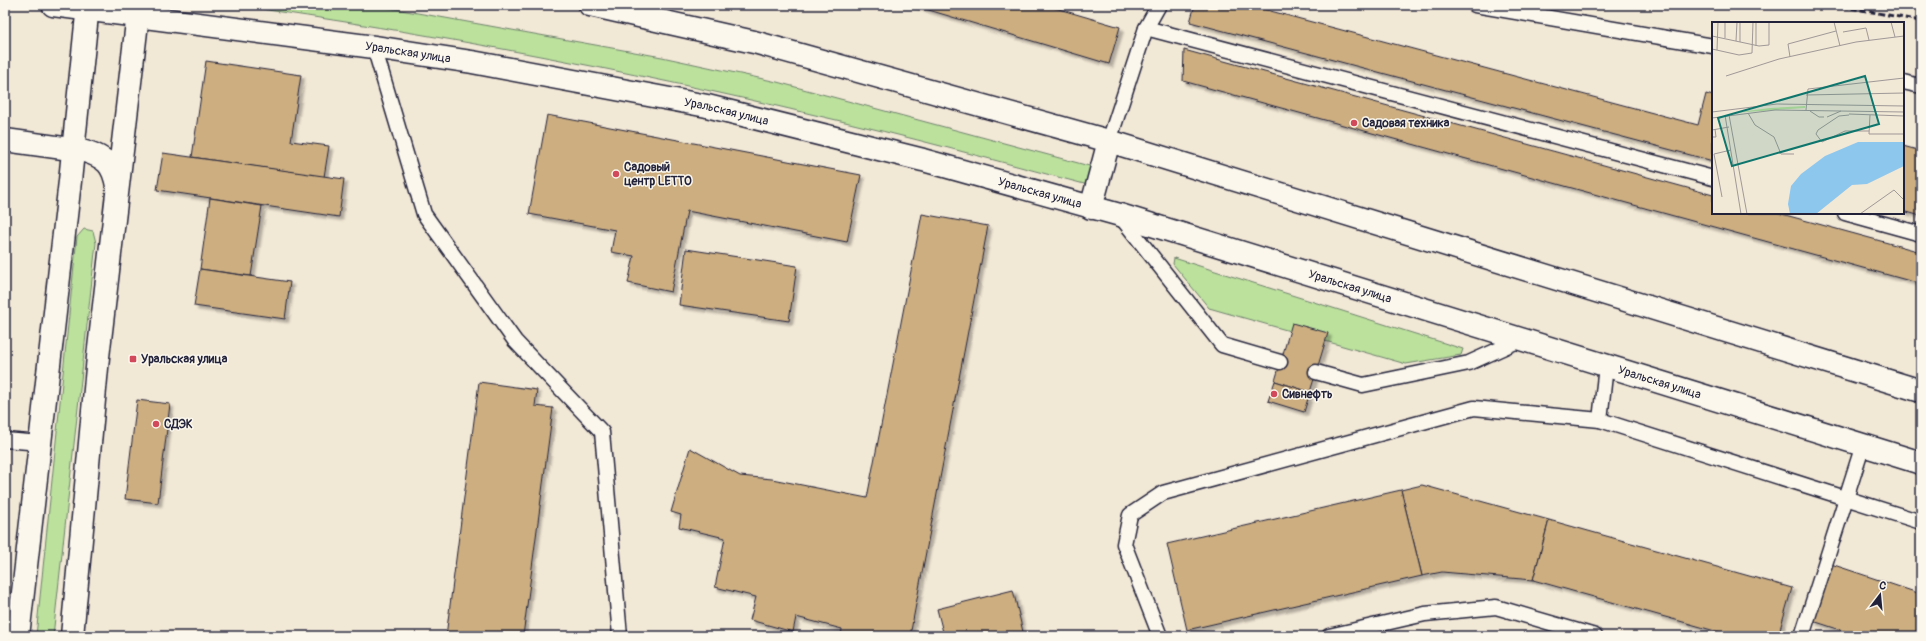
<svg xmlns="http://www.w3.org/2000/svg" width="1926" height="641" font-family="Pangolin,sans-serif">
	<style>
		.green { fill: #bbe19c; stroke: #6e826c }
		.building { fill: #ccae80; stroke: #22223b; filter: url(#shadow) }
		.lines { fill: none; stroke-linecap: round; stroke-linejoin: round }
		.lane-casing { stroke: #22223b; stroke-width: 17 }
		.street-casing { stroke: #22223b; stroke-width: 25 }
		.secondary-casing { stroke: #22223b; stroke-width: 25 }
		.lane { stroke: #fbf7ec; stroke-width: 14 }
		.street { stroke: #fbf7ec; stroke-width: 22 }
		.secondary { stroke: #fbf7ec; stroke-width: 22 }
		.rail { stroke: #22223b; stroke-width: 3; stroke-dasharray: 6 3; stroke-linecap: butt }
		.poi-dot { fill: #d1495b; stroke: #fbf7ec; stroke-width: 1.5 }
		.labels { text-anchor: middle; stroke-width: 3; stroke-linejoin: round; paint-order: stroke }
		.street-label { font-size: 12px; fill: #22223b; stroke: #fbf7ec }
		.poi-label { font-size: 12px; font-weight: bold; fill: #22223b; stroke: #fbf7ec; text-anchor: start }
		.inset-road { fill: none; stroke: #9f9998; stroke-width: 1 }
		.view { fill: #0f766e; fill-opacity: 0.15; stroke: #0f766e; stroke-width: 2 }
		.inset-edge { fill: none; stroke: #22223b; stroke-width: 2 }
	</style>
	<defs>
		<filter id="shadow"><feDropShadow dx="3.5" dy="3.5" stdDeviation="1" flood-color="#0004"/></filter>
	</defs>
	<rect width="100%" height="100%" fill="#f2e8d6"/>
	<filter id="ink" filterUnits="userSpaceOnUse"><feTurbulence type="fractalNoise" baseFrequency=".025" numOctaves="2"/><feDisplacementMap in="SourceGraphic" scale="8" xChannelSelector="R" yChannelSelector="G"/><feConvolveMatrix kernelMatrix="1 2 1 2 8 2 1 2 1" color-interpolation-filters="sRGB"/></filter>
	<g filter="url(#ink)">
		<g class="green">
			<path d="M233 5H373L662 57 777 82 1093 167 1088 185C997 161 907 136 815 115 623 69 429 33 233 5Z"/>
			<polygon points="84,229 93,231 96,243 53,636 36,636 77,237"/>
			<polygon points="1174,258 1463,349 1461,355 1406,364 1209,308 1173,264"/>
		</g>
		<g class="building">
			<polygon points="912,5 1045,5 1120,27 1109,64"/>
			<polygon points="1195,5 1248,5 1698,125 1706,94 1713,96 1713,161 1190,22"/>
			<polygon points="1184,50 1713,195 1713,213 1778,213 1921,252 1921,284 1183,81"/>
			<polygon points="206,61 301,75 291,141 329,146 324,177 192,157"/>
			<polygon points="547,115 861,175 847,242 687,211 671,292 628,283 634,256 611,252 615,230 529,214"/>
			<polygon points="1903,146 1921,151 1921,216 1903,211"/>
			<polygon points="163,153 344,179 339,217 157,190"/>
			<polygon points="210,198 262,206 251,276 200,269"/>
			<polygon points="922,214 988,226 910,636 841,636 842,629 796,617 793,632 750,620 756,597 715,587 725,538 679,527 681,515 671,512 690,448 740,476 772,479 867,498"/>
			<polygon points="686,249 797,266 789,321 679,305"/>
			<polygon points="200,269 290,282 285,319 194,306"/>
			<polygon points="1292,323 1328,333 1310,392 1275,381"/>
			<polygon points="1275,381 1310,392 1304,412 1268,401"/>
			<polygon points="479,382 537,390 535,406 553,408 523,636 446,636"/>
			<polygon points="137,400 170,404 158,503 125,499"/>
			<polygon points="1422,485 1549,520 1533,580 1442,572 1422,576 1401,490"/>
			<polygon points="1401,490 1422,576 1187,630 1167,544"/>
			<polygon points="1549,520 1792,588 1778,636 1733,636 1533,580"/>
			<polygon points="1831,564 1921,594 1921,636 1859,636 1813,621"/>
			<polygon points="1013,590 1024,636 944,636 937,609"/>
		</g>
		<g class="lines">
			<defs>
				<g id="lane">
					<polyline points="1475,5 1713,46"/>
					<polyline points="1146,28 1713,178"/>
					<polyline points="374,47 424,214 515,341 602,432 620,636"/>
					<polyline points="1903,82 1921,86"/>
					<polyline points="1109,141 1146,28 1159,5"/>
					<polyline points="1845,213 1921,234"/>
					<polyline points="1120,216 1222,345 1280,362"/>
					<polyline points="1606,366 1600,420 1921,522"/>
					<polyline points="1316,372 1363,385 1469,363 1522,339"/>
					<polyline points="5,440 40,443"/>
					<polyline points="1160,636 1124,544 1130,515 1163,493 1474,408 1600,420"/>
					<polyline points="1329,636 1425,614 1496,607 1595,636"/>
					<polyline points="1802,636 1863,445"/>
				</g>
				<polyline id="street" points="1091,208 1109,141"/>
				<g id="secondary">
					<path id="s1" d="M53 5 374 47 472 62 707 106 923 160 1120 215 1921 463"/>
					<polyline points="590,5 754,42 1109,141 1921,391"/>
					<path d="M5 140 85 151C106 158 113 164 117 186"/>
					<polyline points="18,636 70,181 88,5"/>
					<polyline points="72,636 98,357 139,5"/>
				</g>
			</defs>
			<use href="#lane" class="lane-casing"/>
			<use href="#street" class="street-casing"/>
			<use href="#secondary" class="secondary-casing"/>
			<use href="#lane" class="lane"/>
			<use href="#street" class="street"/>
			<use href="#secondary" class="secondary"/>
			<polyline class="rail" points="1834,5 1921,21"/>
		</g>
	</g>
	<g class="poi-dot">
		<circle cx="1354" cy="123" r="4"/>
		<circle cx="616" cy="174" r="4"/>
		<rect x="129" y="355" width="8" height="8" rx="2"/>
		<circle cx="1274" cy="394" r="4"/>
		<circle cx="156" cy="424" r="4"/>
	</g>
	<g class="labels">
		<g class="street-label">
			<text dy="4" stroke="none"><textPath href="#s1" startOffset="358">Уральская улица</textPath></text>
			<text dy="4" stroke="none"><textPath href="#s1" startOffset="682">Уральская улица</textPath></text>
			<text dy="4" stroke="none"><textPath href="#s1" startOffset="1006">Уральская улица</textPath></text>
			<text dy="4" stroke="none"><textPath href="#s1" startOffset="1330">Уральская улица</textPath></text>
			<text dy="4" stroke="none"><textPath href="#s1" startOffset="1654">Уральская улица</textPath></text>
		</g>
		<g class="poi-label">
			<text x="1362" y="127">Садовая техника</text>
			<text x="624" y="171">Садовый<tspan x="624" dy="14">центр LETTO</tspan></text>
			<text x="141" y="363">Уральская улица</text>
			<text x="1282" y="398">Сивнефть</text>
			<text x="164" y="428">СДЭК</text>
		</g>
	</g>
	<g transform="translate(1712 22)">
		<rect width="192" height="192" fill="#f2e8d6"/>
		<path d="M93 84V86L19 91 58 86Z" fill="#bbe19c"/>
		<path d="M146 120H192V144L155 162 140 163 104 192H78L76 182 79 164 89 152 113 134Z" fill="#8ec7ed"/>
		<path class="inset-road" d="M122 0 128 24M179 0 183 15M131 10 154 6 157 18M0 14 47 24 57 23V0M13 16V0M24 19 25 0M28 20V0M44 24V0M0 27 27 33 40 31 41 0M5 28 6 0M78 35 76 22 124 9M14 54 67 37 144 20 192 14M94 73 192 71M94 88 96 67 192 56M98 89 107 95H112M0 90 65 82 192 84M36 91 43 103 62 115 69 132H82M137 92 192 94M13 93 29 192M17 93 35 192M137 93 127 94 106 108 104 112 110 120 133 109H157M158 93 157 112H192M115 95 129 89M0 96 63 88 192 90M0 108 17 105M0 115H4L3 107M10 175 2 132 19 128M148 192 182 168 192 178"/>
		<path class="view" d="M153 54 167 102 20 144 6 96Z"/>
		<rect width="192" height="192" class="inset-edge"/>
	</g>
	<rect width="1926" height="641" fill="none" stroke="#fbf7ec" stroke-width="20"/>
	<rect x="10" y="10" width="1906" height="621" fill="none" stroke="#22223b" stroke-width="1.5" filter="url(#ink)"/>
	<g transform="translate(1880 595) rotate(16)" stroke="#fbf7ec" stroke-width="3" paint-order="stroke">
	<path d="M0-3L7 15L0 10L-7 15Z" fill="#22223b"/>
	<text y="-6" font-size="11" font-weight="bold" text-anchor="middle" fill="#22223b">С</text>
	</g>
</svg>
